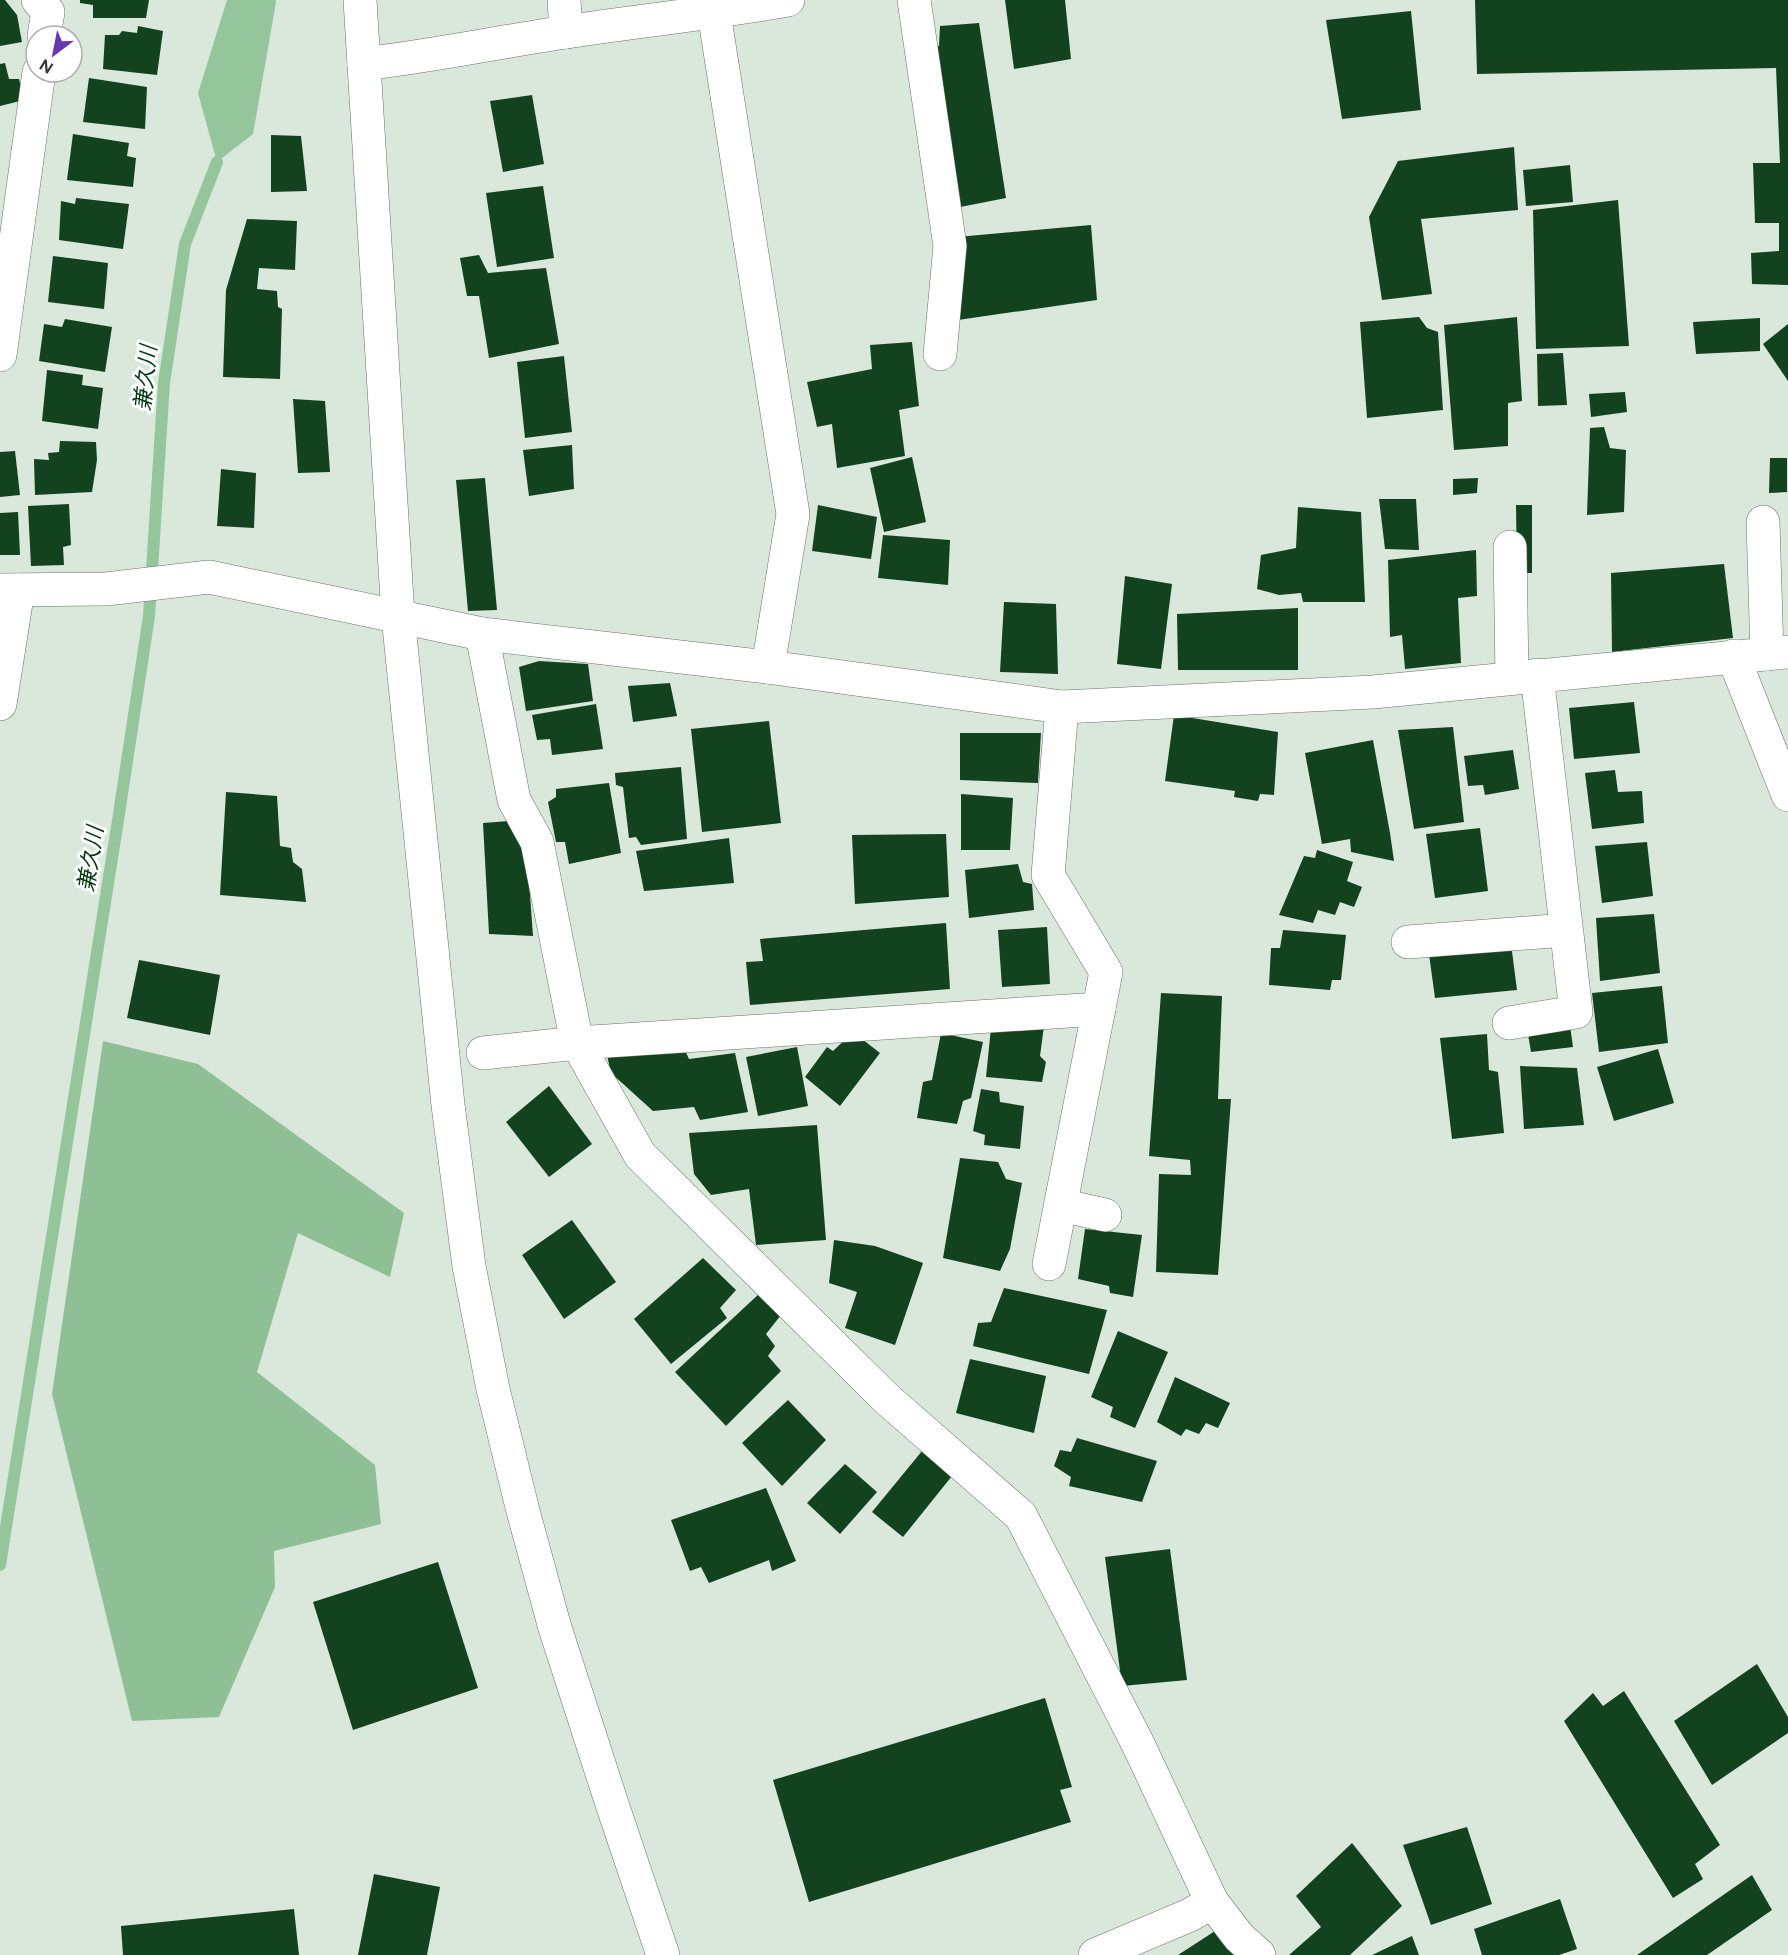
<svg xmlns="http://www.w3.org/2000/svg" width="1788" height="1955" font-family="Figtree,'Noto Sans JP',sans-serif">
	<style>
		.forest { fill: #8fc095 }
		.water { fill: #95c69b }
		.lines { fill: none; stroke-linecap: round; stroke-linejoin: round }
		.stream { stroke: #95c69b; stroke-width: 12 }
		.building { fill: #13421e }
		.street-casing { stroke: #687369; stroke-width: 34 }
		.secondary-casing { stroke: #687369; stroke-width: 34 }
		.street { stroke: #fff; stroke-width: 33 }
		.secondary { stroke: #fff; stroke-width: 33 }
		.labels { text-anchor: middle; stroke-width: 6; stroke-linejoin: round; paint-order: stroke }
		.water-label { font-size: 22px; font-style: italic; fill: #00370f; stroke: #fff }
	</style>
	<rect width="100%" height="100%" fill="#dae7db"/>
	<polygon class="forest" points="103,1041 198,1064 404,1213 390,1277 298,1233 257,1372 375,1465 381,1524 274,1551 275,1587 219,1717 132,1721 52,1394"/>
	<polygon class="water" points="227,0 276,0 276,2 253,134 217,162 198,93"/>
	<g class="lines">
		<polyline class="stream" points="0,1565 119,814 149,616 164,383 185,244 217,162"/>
	</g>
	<g class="building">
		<polygon points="0,0 5,0 17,15 22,42 0,46"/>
		<polygon points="80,0 149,0 146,18 93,18 93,5 80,3"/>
		<polygon points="1005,0 1065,0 1071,59 1014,69"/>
		<polygon points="1475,0 1788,0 1788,285 1752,284 1751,253 1779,251 1779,223 1755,223 1753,163 1780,163 1776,68 1477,74"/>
		<polygon points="1411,11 1421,110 1342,119 1326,20"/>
		<polygon points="979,23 1006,198 945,210 918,49 939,46 940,26"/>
		<polygon points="138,26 163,31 157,75 103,69 105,35 119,35 122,31 137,33"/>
		<polygon points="5,63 9,79 19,79 24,100 0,106 0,64"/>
		<polygon points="89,78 147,87 145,129 83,122"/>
		<polygon points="532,95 544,164 503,172 490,101"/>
		<polygon points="73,134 129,143 127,156 136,158 133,187 67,180"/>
		<polygon points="271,135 301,136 307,191 271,192"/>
		<polygon points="1514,147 1518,210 1421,219 1432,294 1382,300 1369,217 1398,161"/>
		<polygon points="1570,165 1573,202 1526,206 1523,170"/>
		<polygon points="543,186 554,258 497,267 486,193"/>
		<polygon points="76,198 129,204 123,249 59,240 61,201 75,204"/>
		<polygon points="1618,200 1629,346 1536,349 1533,210"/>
		<polygon points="247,219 297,221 295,270 259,268 257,289 277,291 278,307 282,309 280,379 223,377 226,290"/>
		<polygon points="1091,225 1097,300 951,321 947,291 963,285 957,237"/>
		<polygon points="479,255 488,273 546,268 559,344 489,358 479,296 467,296 460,258"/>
		<polygon points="53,256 108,263 104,309 48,302"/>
		<polygon points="1419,317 1427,328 1438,332 1443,410 1367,418 1360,322"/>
		<polygon points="1517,317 1522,401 1508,403 1508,446 1454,450 1444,325"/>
		<polygon points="1760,318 1760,351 1696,354 1693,322"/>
		<polygon points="65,319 112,327 105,372 39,361 44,324 62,327"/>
		<polygon points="1788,324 1788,381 1763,344"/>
		<polygon points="912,342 919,406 899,410 905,456 837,468 832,424 817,427 807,382 872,369 870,345"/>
		<polygon points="1563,353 1567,405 1538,406 1537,354"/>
		<polygon points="564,356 572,432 525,438 517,362"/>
		<polygon points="47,370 83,375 82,385 103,388 98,429 42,421"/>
		<polygon points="1625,392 1627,412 1591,417 1589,394"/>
		<polygon points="293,399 325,401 330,472 298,473"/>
		<polygon points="1604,427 1610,448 1626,450 1624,512 1587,515 1590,428"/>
		<polygon points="60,441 96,442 97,460 92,492 35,495 34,459 49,460 48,453 59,452"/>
		<polygon points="572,445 574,489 529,496 523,450"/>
		<polygon points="15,451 20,495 0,497 0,452"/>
		<polygon points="912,457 926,522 884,532 870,468"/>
		<polygon points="1770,458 1787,458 1787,492 1769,493"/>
		<polygon points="221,469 256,473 254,528 217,526"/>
		<polygon points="485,478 497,610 468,611 456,480"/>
		<polygon points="1478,478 1477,493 1453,495 1453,479"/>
		<polygon points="1379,499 1416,499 1419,550 1385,549"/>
		<polygon points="69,504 71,545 63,547 64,565 31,566 28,506"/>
		<polygon points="818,505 877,517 871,559 812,551"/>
		<polygon points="1516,505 1532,505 1532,573 1517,573"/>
		<polygon points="1298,507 1361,512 1365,602 1303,602 1301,593 1279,595 1257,589 1261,555 1296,548"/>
		<polygon points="18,512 20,555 0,555 0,513"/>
		<polygon points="883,535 950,540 948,585 878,578"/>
		<polygon points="1476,550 1477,596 1458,598 1461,663 1405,669 1402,635 1390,637 1388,560"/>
		<polygon points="1724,564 1733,638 1612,652 1611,573"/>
		<polygon points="1125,576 1172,584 1161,669 1117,664"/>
		<polygon points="1004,602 1056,604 1058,674 1000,672"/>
		<polygon points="1298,608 1298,670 1178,670 1177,614"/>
		<polygon points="539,661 588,664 593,701 526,711 519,667"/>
		<polygon points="670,683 677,716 633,722 628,686"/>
		<polygon points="1634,702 1640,753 1574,759 1569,708"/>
		<polygon points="596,704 603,749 552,755 550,739 537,740 532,715"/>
		<polygon points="1174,715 1278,732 1274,795 1260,794 1258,801 1234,797 1235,791 1165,781"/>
		<polygon points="769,721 781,823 702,832 691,729"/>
		<polygon points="1453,727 1464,822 1414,829 1398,730"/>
		<polygon points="960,733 1041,733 1038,783 960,780"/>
		<polygon points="1373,740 1390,833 1394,861 1351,852 1350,839 1322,844 1305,753"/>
		<polygon points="1513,750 1519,789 1485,795 1483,785 1468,786 1464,756"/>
		<polygon points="681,767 687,839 641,845 636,837 629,838 623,787 616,785 615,773"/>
		<polygon points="1615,770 1618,792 1642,791 1644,823 1592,829 1585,773"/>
		<polygon points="609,783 621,853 569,864 565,842 556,842 548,802 556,797 556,789"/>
		<polygon points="226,792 277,796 280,846 291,848 293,862 302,869 306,902 220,895"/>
		<polygon points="961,794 1013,798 1010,850 961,850"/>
		<polygon points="509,821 526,840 533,936 489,934 483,823"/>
		<polygon points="1480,828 1488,891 1435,898 1426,834"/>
		<polygon points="946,834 949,897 855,904 852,835"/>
		<polygon points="729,838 734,883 644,891 636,851"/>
		<polygon points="1647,842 1653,896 1602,903 1595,846"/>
		<polygon points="1317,850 1353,862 1347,881 1362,887 1354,907 1340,902 1335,915 1318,910 1313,923 1279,915 1304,856 1315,858"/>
		<polygon points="1018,864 1023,882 1032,884 1034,910 969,918 965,870"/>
		<polygon points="1654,914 1660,973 1600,981 1596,918"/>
		<polygon points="946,923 950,989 750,1005 746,962 763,961 760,939"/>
		<polygon points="1047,927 1050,984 1002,987 998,930"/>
		<polygon points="1283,930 1346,935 1341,980 1332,980 1330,990 1269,985 1271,948 1280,948"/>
		<polygon points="1510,936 1517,990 1435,998 1428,947"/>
		<polygon points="139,960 220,975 210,1035 127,1018"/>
		<polygon points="1662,986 1668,1043 1599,1052 1592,993"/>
		<polygon points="1161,993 1222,996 1218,1099 1231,1099 1218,1275 1156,1272 1159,1174 1191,1175 1190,1160 1149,1156"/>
		<polygon points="1568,1011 1573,1047 1531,1052 1525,1017"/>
		<polygon points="992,1018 1044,1026 1040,1056 1046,1062 1042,1082 986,1077"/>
		<polygon points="853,1032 880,1053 840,1106 805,1077 827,1047 833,1051"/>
		<polygon points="941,1033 983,1042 971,1098 963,1101 957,1124 917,1118 923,1082 932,1080"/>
		<polygon points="1487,1034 1489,1070 1498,1072 1504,1133 1452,1139 1440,1038"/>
		<polygon points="683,1046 689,1059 735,1053 748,1112 700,1120 694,1107 653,1111 611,1073 607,1055"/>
		<polygon points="797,1047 808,1106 758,1116 746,1057"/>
		<polygon points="1658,1049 1674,1103 1614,1121 1597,1067"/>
		<polygon points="1520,1066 1577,1068 1584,1125 1524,1129"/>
		<polygon points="549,1086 592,1144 549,1177 506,1122"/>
		<polygon points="981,1089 999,1092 1000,1102 1024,1106 1020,1149 984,1145 985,1135 973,1131"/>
		<polygon points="817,1125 826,1240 756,1245 749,1189 711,1195 694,1174 689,1133"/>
		<polygon points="960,1158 998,1162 1006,1179 1022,1183 1010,1249 1000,1271 943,1258"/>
		<polygon points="572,1220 616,1282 564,1319 522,1255"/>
		<polygon points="1085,1229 1142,1235 1133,1297 1110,1293 1109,1286 1078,1279"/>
		<polygon points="834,1240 875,1246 923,1263 895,1345 845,1328 857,1292 829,1283"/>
		<polygon points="703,1258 736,1290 720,1308 727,1318 671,1364 634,1319"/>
		<polygon points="1004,1288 1107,1310 1089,1374 973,1346 978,1323 991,1322"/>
		<polygon points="760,1293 781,1315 766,1334 775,1346 768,1356 781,1371 726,1426 675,1372"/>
		<polygon points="1118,1331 1168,1352 1135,1428 1110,1417 1113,1407 1091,1397"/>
		<polygon points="970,1359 1046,1376 1034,1433 956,1413"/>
		<polygon points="1175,1377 1230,1403 1218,1428 1206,1423 1199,1434 1186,1429 1181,1436 1157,1422"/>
		<polygon points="788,1400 826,1440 782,1486 742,1443"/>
		<polygon points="1077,1438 1157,1461 1142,1502 1069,1486 1071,1477 1054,1466 1060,1450 1071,1452"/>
		<polygon points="922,1451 952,1476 903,1537 872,1512"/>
		<polygon points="845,1464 877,1492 840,1534 807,1503"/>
		<polygon points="766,1488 796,1561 772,1571 769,1560 709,1583 701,1567 690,1571 671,1520"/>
		<polygon points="1170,1549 1187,1680 1122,1686 1105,1557"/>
		<polygon points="438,1562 478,1688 353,1730 313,1602"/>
		<polygon points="1757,1664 1788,1717 1788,1733 1712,1785 1674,1721"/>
		<polygon points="1624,1691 1720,1845 1695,1864 1703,1879 1673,1898 1564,1721 1593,1693 1603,1706"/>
		<polygon points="1045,1698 1072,1787 1060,1790 1071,1822 809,1902 773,1780"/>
		<polygon points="1467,1827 1492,1904 1431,1925 1403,1845"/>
		<polygon points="1352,1843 1402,1906 1350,1955 1289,1955 1321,1927 1296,1896"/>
		<polygon points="374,1874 440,1887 427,1955 358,1955"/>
		<polygon points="1752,1875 1772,1910 1707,1955 1637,1955"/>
		<polygon points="1560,1899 1577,1949 1559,1955 1482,1955 1474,1929"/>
		<polygon points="294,1909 299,1955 123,1955 121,1926"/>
		<polygon points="1215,1931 1241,1955 1178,1955"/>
		<polygon points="1412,1936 1419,1955 1372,1955"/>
	</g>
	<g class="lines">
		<defs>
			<g id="street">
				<polyline points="38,0 48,12 44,36"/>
				<polyline points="564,0 566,32"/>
				<polyline points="914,0 950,246 940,354"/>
				<polyline points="714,13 793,514 768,667"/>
				<polyline points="0,355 39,72"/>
				<polyline points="1763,522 1767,654"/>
				<polyline points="1510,547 1512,678"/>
				<polyline points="0,590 106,589 209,577 482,634 768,667 1062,707 1373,692 1788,652"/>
				<polyline points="398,616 448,1105 469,1266 493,1389 523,1511 555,1628 612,1804 663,1955"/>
				<polyline points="482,634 514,800 537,842 577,1043 640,1155 888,1400 1021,1516 1138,1744 1212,1902 1239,1937 1259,1955"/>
				<polyline points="1733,656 1788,795"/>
				<polyline points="0,704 18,590"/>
				<polyline points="1408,942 1566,930"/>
				<polyline points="1509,1023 1576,1012 1537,675"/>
				<polyline points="483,1053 577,1043 1099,1009"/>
				<polyline points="1061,1205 1105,1215"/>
				<polyline points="1049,1264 1106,972 1048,875 1062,707"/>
				<polyline points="1095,1955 1190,1915 1212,1902"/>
			</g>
			<g id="secondary">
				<polyline points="360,0 398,616"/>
				<path d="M364 64C432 56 499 42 566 32 640 21 714 13 788 0"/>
			</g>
		</defs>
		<use href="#street" class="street-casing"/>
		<use href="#secondary" class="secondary-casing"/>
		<use href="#street" class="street"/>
		<use href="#secondary" class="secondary"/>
	</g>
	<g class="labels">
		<g class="water-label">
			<text transform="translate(145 378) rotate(-84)" y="8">兼久川</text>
			<text transform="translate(90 859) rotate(-81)" y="8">兼久川</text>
		</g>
	</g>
	<g transform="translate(54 54) rotate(212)"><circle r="28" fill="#ffffff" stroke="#adafae" stroke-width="1.5"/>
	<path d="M0-4.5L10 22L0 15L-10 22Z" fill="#6938af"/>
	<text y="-9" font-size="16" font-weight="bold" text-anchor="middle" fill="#333834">N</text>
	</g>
</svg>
